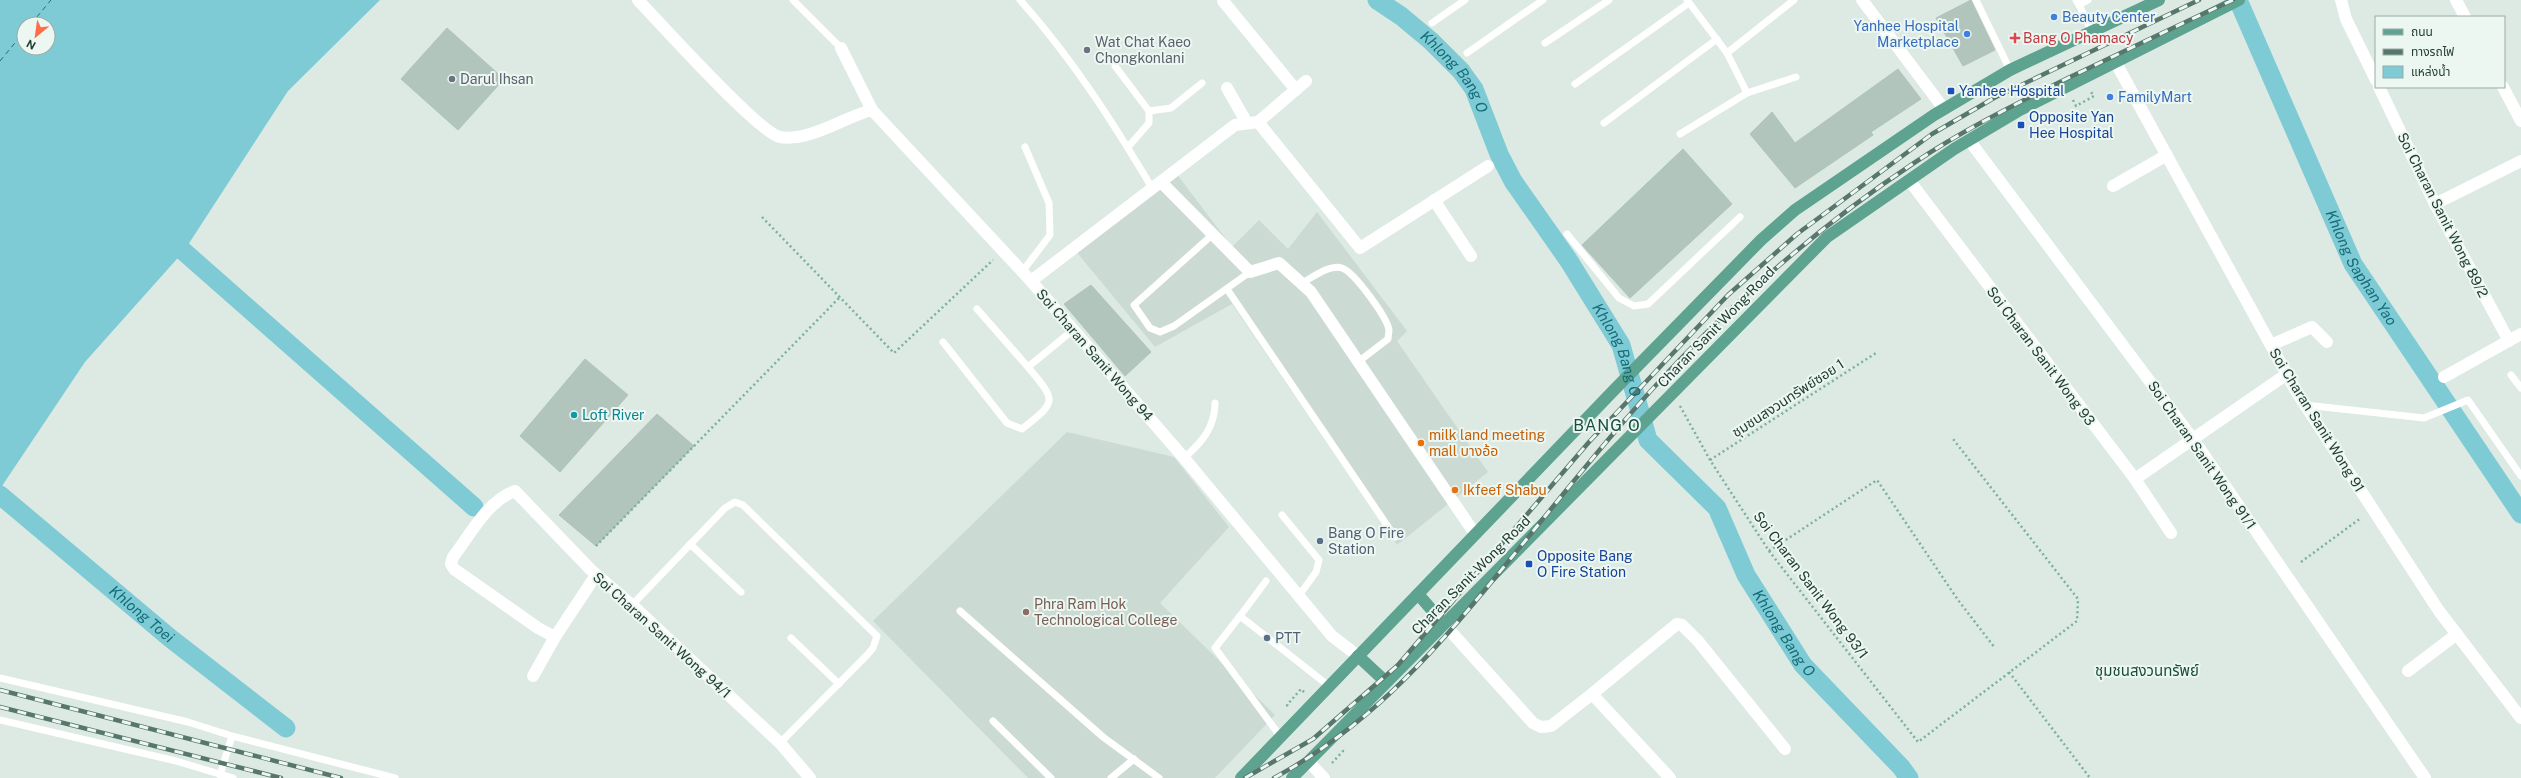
<svg xmlns="http://www.w3.org/2000/svg" width="2521" height="778" font-family="'Public Sans','Noto Sans Thai',sans-serif">
	<style>
		.built { fill: #cbdad2 }
		.water { fill: #7fcbd5; fill-rule: evenodd }
		.lines { fill: none; stroke-linecap: round; stroke-linejoin: round }
		.canal { stroke: #7fcbd5; stroke-width: 19 }
		.ferry { stroke: #146d7a; stroke-width: 1; stroke-dasharray: 5 4; stroke-linecap: butt }
		.building { fill: #b2c5bc; stroke: #afc4ba }
		.path { stroke: #7bb09d; stroke-width: 2.5; stroke-dasharray: 2 3; stroke-linecap: butt }
		.lane { stroke: #fff; stroke-width: 7 }
		.street { stroke: #fff; stroke-width: 12 }
		.primary { stroke: #5ea38f; stroke-width: 12 }
		.rail-casing { stroke: #57776d; stroke-width: 4.5 }
		.rail { stroke: #edf7f2; stroke-width: 3; stroke-dasharray: 9; stroke-linecap: butt }
		.shop-dot { fill: #3f7fe0; stroke: #edf7f2; stroke-width: 1.5 }
		.health-dot { fill: #e0444e; stroke: #edf7f2; stroke-width: 1.5 }
		.worship-dot { fill: #6b7280; stroke: #edf7f2; stroke-width: 1.5 }
		.transit-dot { fill: #1a4fb4; stroke: #edf7f2; stroke-width: 1.5 }
		.culture-dot { fill: #0f9aa8; stroke: #edf7f2; stroke-width: 1.5 }
		.food-dot { fill: #e8710a; stroke: #edf7f2; stroke-width: 1.5 }
		.service-dot { fill: #5c6f8a; stroke: #edf7f2; stroke-width: 1.5 }
		.education-dot { fill: #8d6e63; stroke: #edf7f2; stroke-width: 1.5 }
		.labels { text-anchor: middle; stroke-width: 4; stroke-linejoin: round; paint-order: stroke }
		.shop-label { font-size: 14px; fill: #366cbe; stroke: #edf7f2; text-anchor: start }
		.health-label { font-size: 14px; fill: #be3a42; stroke: #edf7f2; text-anchor: start }
		.worship-label { font-size: 14px; fill: #5b616d; stroke: #edf7f2; text-anchor: start }
		.transit-label { font-size: 14px; fill: #164399; stroke: #edf7f2; text-anchor: start }
		.street-label { font-size: 14px; fill: #1e3a31; stroke: #edf7f2 }
		.culture-label { font-size: 14px; fill: #0d838f; stroke: #edf7f2; text-anchor: start }
		.food-label { font-size: 14px; fill: #c56008; stroke: #edf7f2; text-anchor: start }
		.service-label { font-size: 14px; fill: #4e5e75; stroke: #edf7f2; text-anchor: start }
		.education-label { font-size: 14px; fill: #785e54; stroke: #edf7f2; text-anchor: start }
		.water-label { font-size: 15px; font-style: italic; fill: #146d7a; stroke: #edf7f2 }
		.neighbourhood-label { font-size: 15px; fill: #184d3e; stroke: #edf7f2 }
		.quarter-label { font-size: 16px; letter-spacing: 1px; fill: #184d3e; stroke: #edf7f2 }
	</style>
	<rect width="100%" height="100%" fill="#ddeae4"/>
	<g class="built">
		<polygon points="1176,173 1232,247 1259,220 1288,249 1317,212 1407,331 1397,341 1488,472 1397,545 1232,304 1155,347 1074,249"/>
		<polygon points="1067,432 1174,457 1229,527 1160,603 1275,715 1215,778 1028,778 873,621"/>
	</g>
	<path class="water" d="M0 0H380L288 91 184 251 85 362 0 489ZM24 24H48V48H24Z"/>
	<g class="lines">
		<g class="canal">
			<path id="s1" d="M1377 0 1401 16 1431 41 1461 71 1474 89 1499 154 1513 181 1569 261 1621 345 1648 440 1717 508 1746 575 1803 665 1901 767 1909 778"/>
			<path id="s2" d="M2238 0 2353 264 2521 514"/>
			<polyline points="165,235 474,507"/>
			<path id="s3" d="M0 495 170 638 286 728"/>
		</g>
		<g class="ferry">
			<polyline points="31,24 51,0"/>
			<polyline points="0,61 24,32"/>
		</g>
	</g>
	<g class="building">
		<polygon points="1971,0 1995,50 1963,66 1936,18"/>
		<polygon points="447,28 504,79 458,130 401,79"/>
		<polygon points="1898,69 1921,99 1871,132 1873,135 1795,188 1750,134 1772,112 1795,143"/>
		<polygon points="1683,149 1732,204 1630,298 1582,245"/>
		<polygon points="1091,285 1151,352 1125,376 1064,304"/>
		<polygon points="585,359 628,395 560,472 520,436"/>
		<polygon points="657,414 694,446 596,546 559,515"/>
	</g>
	<g class="lines">
		<g class="path">
			<polyline points="2073,100 2076,106 2094,96 2091,92"/>
			<polyline points="762,217 894,353 993,260"/>
			<polyline points="1680,406 1710,460 1769,551 1918,742 2077,621 2078,599 1953,439"/>
			<polyline points="1710,460 1876,353"/>
			<polyline points="596,546 840,297"/>
			<polyline points="1769,551 1877,480 1958,600 1995,648"/>
			<polyline points="2301,562 2361,518"/>
			<polyline points="2009,672 2090,778"/>
			<polyline points="1288,706 1287,705 1301,689 1304,692"/>
			<polyline points="1332,763 1343,751 1340,749"/>
		</g>
		<g class="lane">
			<polyline points="793,0 841,48"/>
			<path d="M1020 0C1071 57 1113 122 1152 188"/>
			<polyline points="1976,0 2010,70"/>
			<polyline points="2076,0 2079,5 2088,0"/>
			<polyline points="2079,5 2092,32"/>
			<polyline points="1432,23 1465,0"/>
			<polyline points="1545,43 1609,0"/>
			<polyline points="1467,53 1543,0"/>
			<polyline points="1727,53 1794,0"/>
			<polyline points="1115,66 1149,111 1149,123 1128,147"/>
			<polyline points="1575,84 1689,3"/>
			<polyline points="1747,93 1796,77"/>
			<polyline points="1149,111 1171,108 1202,83"/>
			<polyline points="1604,123 1717,39"/>
			<polyline points="1680,134 1747,93 1727,53 1687,0"/>
			<polyline points="1567,234 1619,298 1634,306 1648,304 1740,217"/>
			<polyline points="1212,235 1134,305 1150,328 1160,332 1174,326 1250,272"/>
			<polyline points="1022,272 1050,235 1049,203 1025,147"/>
			<path d="M1302 283C1312 278 1329 264 1342 268 1354 272 1387 317 1389 330 1389 333 1388 336 1388 339L1358 362"/>
			<polyline points="1227,289 1395,537"/>
			<polyline points="977,309 1028,367"/>
			<path d="M943 342 1007 423 1022 429C1057 401 1057 402 1028 367L1073 330"/>
			<polyline points="2511,375 2521,388"/>
			<polyline points="2305,405 2424,418 2468,400 2521,476"/>
			<path d="M1184 458C1201 443 1215 428 1215 403"/>
			<polyline points="1282,515 1319,560 1316,572 1298,597"/>
			<polyline points="690,544 741,592"/>
			<polyline points="1266,581 1240,616 1329,686"/>
			<polyline points="632,605 725,508 735,502 743,505 877,636 873,648 867,655 780,743"/>
			<polyline points="960,611 1103,737 1159,778"/>
			<polyline points="1240,616 1215,648 1280,736"/>
			<polyline points="791,638 839,684"/>
			<polyline points="0,678 188,722 232,736 395,778"/>
			<polyline points="0,720 176,761 233,778"/>
			<polyline points="993,721 1051,778"/>
			<polyline points="220,775 232,736"/>
			<polyline points="1111,778 1134,759"/>
		</g>
		<g class="street">
			<path d="M638 0C658 21 760 134 780 137 810 142 844 117 872 110"/>
			<polyline points="1862,0 1944,109"/>
			<polyline points="2341,0 2346,19 2376,80"/>
			<polyline points="2456,0 2465,17"/>
			<polyline points="1223,1 1296,90"/>
			<polyline points="841,48 872,110 1031,281 1184,458 1332,636 1358,656"/>
			<polyline points="2116,63 2296,391 2439,611 2521,718"/>
			<polyline points="2379,87 2435,204 2509,341"/>
			<polyline points="2503,87 2521,121"/>
			<polyline points="1227,88 1247,123"/>
			<polyline points="1258,122 1360,248 1488,166"/>
			<polyline points="1969,140 2193,439 2425,778"/>
			<polyline points="1909,180 2135,479 2171,533"/>
			<polyline points="1161,182 1250,272 1279,263 1311,292 1475,534"/>
			<polyline points="2113,186 2167,155"/>
			<polyline points="1434,200 1471,256"/>
			<polyline points="2435,204 2521,161"/>
			<polyline points="1031,281 1235,125 1258,122 1306,81"/>
			<polyline points="2271,345 2312,327 2327,342"/>
			<polyline points="2444,377 2521,334"/>
			<polyline points="2135,479 2287,374"/>
			<path d="M596 575 555 637 538 628 454 569 451 564 453 557C470 535 488 500 515 491L591 570 632 605 780 743 810 778"/>
			<polyline points="1444,624 1533,723 1541,727 1551,726 1592,694 1670,778"/>
			<polyline points="2408,671 2457,634"/>
			<polyline points="533,676 555,637"/>
			<polyline points="1592,694 1677,624 1682,625 1698,641 1785,749"/>
			<polyline points="1308,761 1324,778"/>
		</g>
		<g class="primary">
			<polyline points="1418,594 1444,624"/>
			<polyline points="1358,656 1386,682"/>
			<polyline points="1241,778 1615,389 1761,240 1795,210 1934,115 2010,70 2159,0"/>
			<polyline points="1292,778 1827,237 1954,149 2018,111 2239,0"/>
		</g>
		<defs>
			<g id="rail">
				<polyline points="0,690 341,778"/>
				<polyline points="0,707 281,778"/>
				<polyline points="1245,778 1313,739 1398,665 1589,442 1728,295 1797,234 1932,134 1994,98 2199,0"/>
				<path d="M1274 778C1375 723 1440 645 1512 557 1574 481 1635 403 1705 334 1769 271 1840 212 1914 163 1963 130 2016 104 2068 78 2123 52 2178 25 2233 0"/>
			</g>
		</defs>
		<use href="#rail" class="rail-casing"/>
		<use href="#rail" class="rail"/>
	</g>
	<g class="shop-dot">
		<circle cx="2054" cy="17" r="4"/>
		<circle cx="1967" cy="34" r="4"/>
		<circle cx="2110" cy="97" r="4"/>
	</g>
	<path class="health-dot" d="M2013 32h4v4h4v4h-4v4h-4v-4h-4v-4h4z"/>
	<g class="worship-dot">
		<circle cx="1087" cy="50" r="4"/>
		<circle cx="452" cy="79" r="4"/>
	</g>
	<g class="transit-dot">
		<rect x="1947" y="87" width="8" height="8" rx="2"/>
		<rect x="2017" y="121" width="8" height="8" rx="2"/>
		<rect x="1525" y="560" width="8" height="8" rx="2"/>
	</g>
	<circle class="culture-dot" cx="574" cy="415" r="4"/>
	<g class="food-dot">
		<circle cx="1421" cy="443" r="4"/>
		<circle cx="1455" cy="490" r="4"/>
	</g>
	<g class="service-dot">
		<circle cx="1320" cy="541" r="4"/>
		<circle cx="1267" cy="638" r="4"/>
	</g>
	<circle class="education-dot" cx="1026" cy="612" r="4"/>
	<g class="labels">
		<g class="shop-label">
			<text x="2062" y="22">Beauty Center</text>
			<text x="1959" y="31" text-anchor="end">Yanhee Hospital<tspan x="1959" dy="16">Marketplace</tspan></text>
			<text x="2118" y="102">FamilyMart</text>
		</g>
		<g class="health-label">
			<text x="2023" y="43">Bang O Phamacy</text>
		</g>
		<g class="worship-label">
			<text x="1095" y="47">Wat Chat Kaeo<tspan x="1095" dy="16">Chongkonlani</tspan></text>
			<text x="460" y="84">Darul Ihsan</text>
		</g>
		<g class="transit-label">
			<text x="1959" y="96">Yanhee Hospital</text>
			<text x="2029" y="122">Opposite Yan<tspan x="2029" dy="16">Hee Hospital</tspan></text>
			<text x="1537" y="561">Opposite Bang<tspan x="1537" dy="16">O Fire Station</tspan></text>
		</g>
		<g class="street-label">
			<text transform="translate(2443 215) rotate(63)" y="5">Soi Charan Sanit Wong 89/2</text>
			<text transform="translate(1716 327) rotate(-46)" y="5">Charan Sanit Wong Road</text>
			<text transform="translate(1095 355) rotate(49)" y="5">Soi Charan Sanit Wong 94</text>
			<text transform="translate(2041 356) rotate(53)" y="5">Soi Charan Sanit Wong 93</text>
			<text transform="translate(1788 398) rotate(-33)" y="5">ชุมชนสงวนทรัพย์ซอย 1</text>
			<text transform="translate(2317 420) rotate(58)" y="5">Soi Charan Sanit Wong 91</text>
			<text transform="translate(2202 455) rotate(55)" y="5">Soi Charan Sanit Wong 91/1</text>
			<text transform="translate(1471 575) rotate(-45)" y="5">Charan Sanit Wong Road</text>
			<text transform="translate(1811 585) rotate(53)" y="5">Soi Charan Sanit Wong 93/1</text>
			<text transform="translate(662 635) rotate(42)" y="5">Soi Charan Sanit Wong 94/1</text>
		</g>
		<g class="culture-label">
			<text x="582" y="420">Loft River</text>
		</g>
		<g class="food-label">
			<text x="1429" y="440">milk land meeting<tspan x="1429" dy="16">mall บางอ้อ</tspan></text>
			<text x="1463" y="495">Ikfeef Shabu</text>
		</g>
		<g class="service-label">
			<text x="1328" y="538">Bang O Fire<tspan x="1328" dy="16">Station</tspan></text>
			<text x="1275" y="643">PTT</text>
		</g>
		<g class="education-label">
			<text x="1034" y="609">Phra Ram Hok<tspan x="1034" dy="16">Technological College</tspan></text>
		</g>
		<g class="water-label">
			<text dy="5" stroke="none"><textPath href="#s1" startOffset="107">Khlong Bang O</textPath></text>
			<text dy="5" stroke="none"><textPath href="#s2" startOffset="295">Khlong Saphan Yao</textPath></text>
			<text dy="5" stroke="none"><textPath href="#s1" startOffset="432">Khlong Bang O</textPath></text>
			<text dy="5" stroke="none"><textPath href="#s3" startOffset="185">Khlong Toei</textPath></text>
			<text dy="5" stroke="none"><textPath href="#s1" startOffset="767">Khlong Bang O</textPath></text>
		</g>
		<g class="neighbourhood-label">
			<text x="2147" y="676">ชุมชนสงวนทรัพย์</text>
		</g>
		<g class="quarter-label">
			<text x="1607" y="431">BANG O</text>
		</g>
	</g>
	<rect x="2375" y="16" width="130" height="72" fill="#edf7f2" stroke="#9aaba5"/>
	<rect x="2383" y="29" width="20" height="6" fill="#5ea38f" stroke="#9aaba5"/>
	<text x="2411" y="36" font-size="12" fill="#1e3a31">ถนน</text>
	<rect x="2383" y="49" width="20" height="6" fill="#57776d" stroke="#9aaba5"/>
	<text x="2411" y="56" font-size="12" fill="#1e3a31">ทางรถไฟ</text>
	<rect x="2383" y="66" width="20" height="12" fill="#7fcbd5" stroke="#9aaba5"/>
	<text x="2411" y="76" font-size="12" fill="#1e3a31">แหล่งน้ำ</text>
	<g transform="translate(36 36) rotate(209)"><circle r="19" fill="#edf7f2" stroke="#9aaba5"/>
	<path d="M0-3L7 15L0 10L-7 15Z" fill="#fc6d48"/>
	<text y="-6" font-size="11" font-weight="bold" text-anchor="middle" fill="#1e3a31">N</text>
	</g>
</svg>
